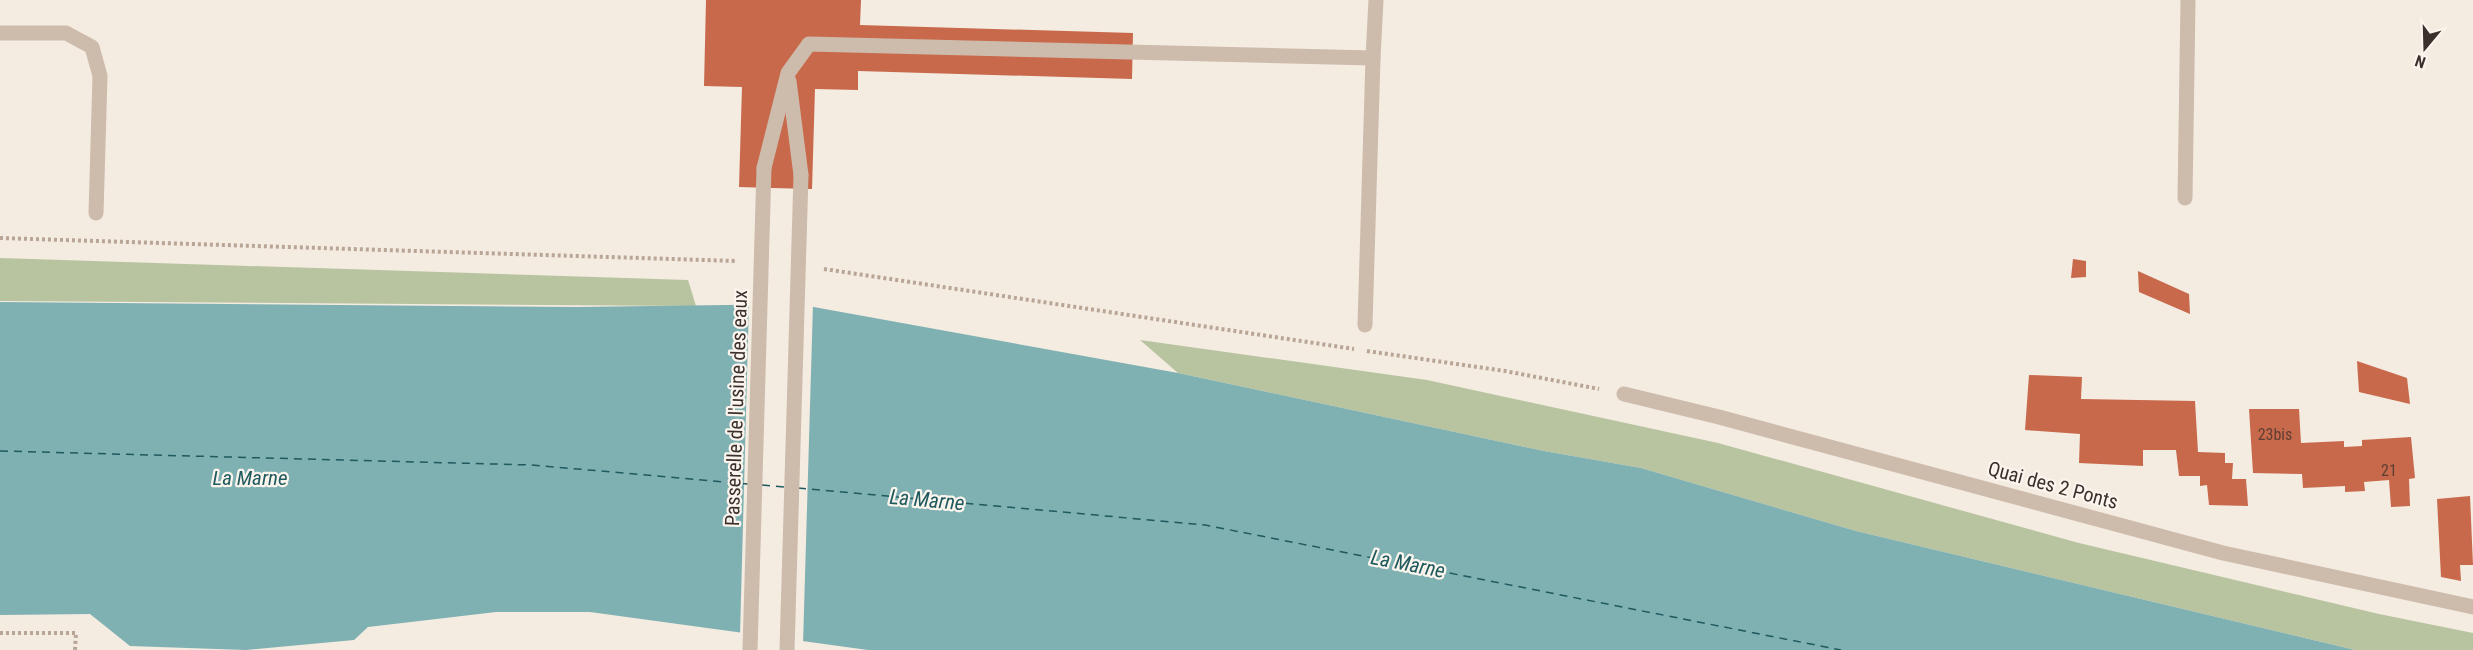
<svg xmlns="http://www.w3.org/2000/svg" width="2473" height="650" font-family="'Roboto Condensed',sans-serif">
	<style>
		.green { fill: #b8c4a0 }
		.water { fill: #7fb0b2 }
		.pier { fill: #f4ebe1 }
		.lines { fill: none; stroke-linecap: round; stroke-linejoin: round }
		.ferry { stroke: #1f5a5e; stroke-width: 1.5; stroke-dasharray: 8 6; stroke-linecap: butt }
		.building { fill: #c8694b }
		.path { stroke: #b9a596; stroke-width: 4; stroke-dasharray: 3 3; stroke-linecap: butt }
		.service { stroke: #cdbbac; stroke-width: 15 }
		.minor { stroke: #cdbbac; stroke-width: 15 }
		.service-bridge { stroke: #cdbbac; stroke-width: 15 }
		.labels { text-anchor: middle; stroke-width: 4.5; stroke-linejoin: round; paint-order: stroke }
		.number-label { font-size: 16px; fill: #5e3e33 }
		.street-label { font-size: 20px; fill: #3b302b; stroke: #fbf5ee }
		.water-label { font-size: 21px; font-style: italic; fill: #1f5a5e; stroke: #fbf5ee }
	</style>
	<rect width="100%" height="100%" fill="#f4ebe1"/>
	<g class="green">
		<polygon points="0,258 688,280 696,306 0,301"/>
		<polygon points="1140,340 1427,380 1718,443 2079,543 2379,614 2473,633 2473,650 2355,650 1856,531 1641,468 1544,451 1178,373"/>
	</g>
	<polygon class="water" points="0,302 577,307 797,304 1178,373 1544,451 1641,468 1856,531 2355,650 868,650 590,612 496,612 368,627 354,640 246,650 130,646 90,614 0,615"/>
	<polygon class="pier" points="797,301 813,304 803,644 740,635 749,302"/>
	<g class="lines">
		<g class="ferry">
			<polyline points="0,451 532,465 748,484"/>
			<polyline points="762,485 784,487"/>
			<polyline points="798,488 1205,525 1841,650"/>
		</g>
	</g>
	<g class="building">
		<polygon points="706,0 861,0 860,25 1133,33 1132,79 858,71 858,90 815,89 812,189 739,187 742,87 704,86"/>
		<polygon points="2073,259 2086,261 2086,277 2071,278"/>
		<polygon points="2138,271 2189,294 2190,314 2139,292"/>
		<polygon points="2357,361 2407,378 2410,404 2359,392"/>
		<polygon points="2029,375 2082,377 2081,399 2195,401 2198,452 2225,453 2225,463 2233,463 2232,479 2246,479 2248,506 2209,505 2207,485 2200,486 2200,476 2179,476 2176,450 2143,450 2143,466 2079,463 2080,434 2025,430"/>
		<polygon points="2249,409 2299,409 2301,443 2344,441 2344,447 2362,446 2362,440 2411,437 2415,478 2409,479 2410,506 2391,507 2389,480 2364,482 2365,491 2345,492 2345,486 2303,488 2302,474 2253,473"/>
		<polygon points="2470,496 2473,565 2460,565 2461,581 2441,577 2437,499"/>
	</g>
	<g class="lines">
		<g class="path">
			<polyline points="0,238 736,261"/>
			<polyline points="824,269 1354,349"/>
			<polyline points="1367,351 1505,371 1599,389"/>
			<polyline points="0,633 76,633 75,650"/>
		</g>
		<g class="service">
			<polyline points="0,33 66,33 92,47 100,76 96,213"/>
			<polyline points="789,81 801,175"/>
			<polyline points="764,168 788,73 809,44 1373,58 1376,0"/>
			<polyline points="2185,198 2188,0"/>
			<polyline points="1365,325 1373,58"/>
		</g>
		<polyline class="minor" points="1624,394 1719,417 2223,553 2473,607"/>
		<g class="service-bridge">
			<polyline points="750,650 764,168"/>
			<polyline points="787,650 801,175"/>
		</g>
	</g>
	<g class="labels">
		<g class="number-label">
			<text x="2275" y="440">23bis</text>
			<text x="2389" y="476">21</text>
		</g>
		<g class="street-label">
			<text transform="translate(736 408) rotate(-88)" y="7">Passerelle de l'usine des eaux</text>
			<text transform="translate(2053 485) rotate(15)" y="7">Quai des 2 Ponts</text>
		</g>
		<g class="water-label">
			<text x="250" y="485">La Marne</text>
			<text transform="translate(927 500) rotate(5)" y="7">La Marne</text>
			<text transform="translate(1408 564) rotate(11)" y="7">La Marne</text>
		</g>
	</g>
	<g transform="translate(2425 48) rotate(199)" stroke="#fbf5ee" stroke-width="4.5" paint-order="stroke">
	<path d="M0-4.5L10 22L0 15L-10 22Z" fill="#3b302b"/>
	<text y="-9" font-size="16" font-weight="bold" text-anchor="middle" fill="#3b302b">N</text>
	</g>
</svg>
